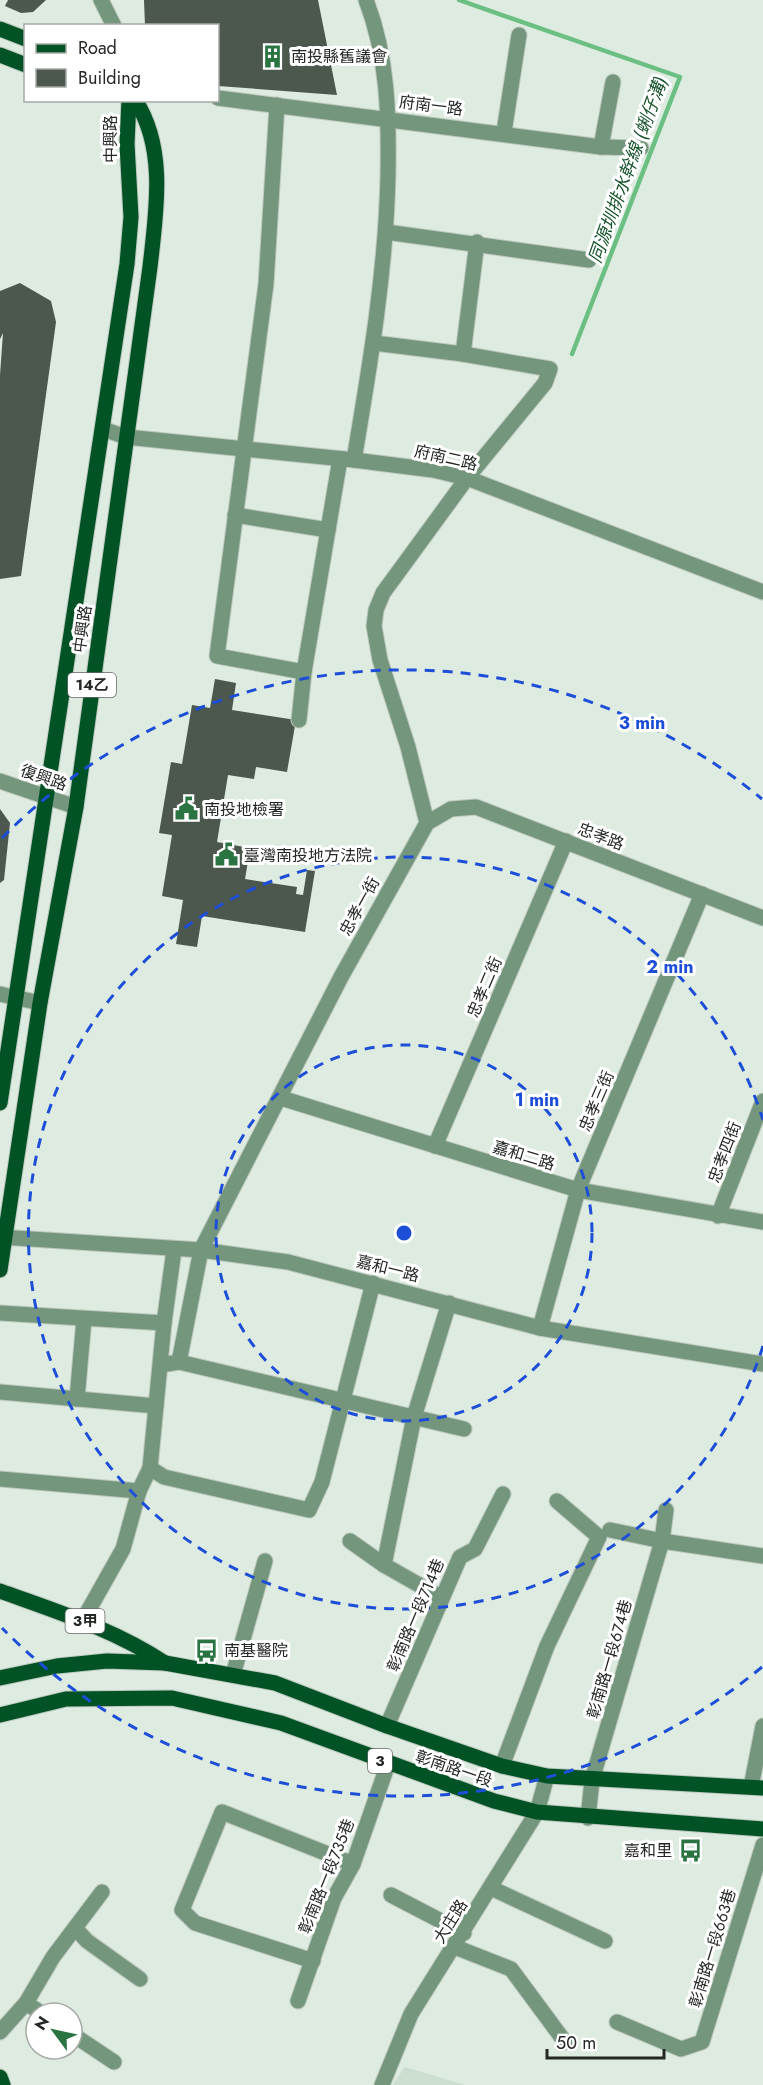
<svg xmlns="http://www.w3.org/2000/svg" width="763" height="2085" font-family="Jost,'Noto Sans TC',sans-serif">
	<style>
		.built { fill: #ccdecf }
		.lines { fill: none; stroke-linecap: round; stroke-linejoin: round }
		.stream { stroke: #6bbf82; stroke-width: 4.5 }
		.building { fill: #4c574e }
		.minor-casing { stroke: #bdc8be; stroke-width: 17 }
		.major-casing { stroke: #bdc8be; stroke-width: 17 }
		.minor { stroke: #74967c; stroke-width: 15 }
		.major { stroke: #015325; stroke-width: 15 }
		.ring { fill: none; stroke: #1d4ed8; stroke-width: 3; stroke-dasharray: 10 8 }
		.labels { text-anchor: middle; stroke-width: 6; stroke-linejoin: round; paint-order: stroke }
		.shield { fill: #fff; stroke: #666866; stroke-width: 1.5 }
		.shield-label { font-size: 15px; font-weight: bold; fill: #242824 }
		.poi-label { font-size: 16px; fill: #242824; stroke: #fff; text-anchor: start }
		.street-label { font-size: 16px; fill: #242824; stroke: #fff }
		.water-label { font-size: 18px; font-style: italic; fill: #17542c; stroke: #fff }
		.centre { fill: #1d4ed8; stroke: #fff; stroke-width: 3 }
		.ring-label { font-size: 18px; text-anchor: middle; font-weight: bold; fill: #1d4ed8; stroke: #fff; stroke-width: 6; stroke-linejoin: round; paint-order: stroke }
	</style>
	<rect width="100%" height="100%" fill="#deebe0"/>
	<polygon class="built" points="405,2067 465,2085 392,2085"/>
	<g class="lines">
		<polyline class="stream" points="459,0 680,77 572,354"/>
	</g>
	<g class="building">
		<polygon points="8,0 46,0 33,12 21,13 5,6"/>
		<polygon points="144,0 318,0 337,95 218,86 218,26 145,26"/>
		<polygon points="20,283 51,301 56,322 21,576 0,579 0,375 3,333 0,339 0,291"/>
		<polygon points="215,679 236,683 232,710 296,720 287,772 256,767 254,779 228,775 217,842 244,847 242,860 248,861 245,879 297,887 296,894 303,895 307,870 315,871 305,932 202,916 197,947 176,944 183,900 162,896 172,835 159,833 171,762 182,764 192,705 210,708"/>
		<polygon points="0,809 10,823 4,880 0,883"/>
	</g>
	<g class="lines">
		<defs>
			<g id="minor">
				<polyline points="101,0 114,26"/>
				<polyline points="218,98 601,147 641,148"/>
				<polyline points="277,105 266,284 217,656 304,672"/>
				<polyline points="504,132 519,35"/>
				<polyline points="601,147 613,82"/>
				<polyline points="386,232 589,260"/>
				<polyline points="463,354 477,242"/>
				<polyline points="103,429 126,437 354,460 433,470 467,478 763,592"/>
				<path d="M354 460C370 365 386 271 388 175 389 115 388 57 366 0"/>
				<polyline points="235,515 328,530"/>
				<polyline points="299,720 304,672 340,459"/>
				<polyline points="0,781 76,807"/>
				<polyline points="427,823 451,809 476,807 763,918"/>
				<polyline points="0,994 40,1003"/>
				<polyline points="281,1098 578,1190 763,1222"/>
				<polyline points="435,1146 566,841"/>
				<polyline points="718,1216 763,1101"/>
				<polyline points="0,1237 201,1250 288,1262 540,1328 763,1364"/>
				<polyline points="174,1250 164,1323 150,1468 164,1477 309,1510 322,1482 373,1283"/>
				<polyline points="0,1313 164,1323"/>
				<polyline points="540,1328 578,1190 702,894"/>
				<polyline points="179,1362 464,1429"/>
				<polyline points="161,1365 179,1362 201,1250 341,977 427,823 408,747 380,660 374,626 376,610 383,593 467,478 545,383 550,369 463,354 374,343"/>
				<polyline points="0,1392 156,1406"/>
				<polyline points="77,1399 84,1319"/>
				<polyline points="0,1479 139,1491 150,1468"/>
				<polyline points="610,1530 662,1541 763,1556"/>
				<polyline points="350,1541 384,1565 442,1598"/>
				<polyline points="384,1565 414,1417 449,1303"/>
				<polyline points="83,1620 123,1549 139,1491"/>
				<polyline points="233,1675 265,1561"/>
				<polyline points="387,1726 460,1557 475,1549 503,1494"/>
				<polyline points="502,1766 547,1646 599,1537 557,1501"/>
				<polyline points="751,1787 763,1726"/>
				<polyline points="588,1818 592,1780 662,1541 666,1510"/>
				<polyline points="491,1888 605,1941"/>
				<polyline points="391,1895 464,1933"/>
				<polyline points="75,1928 87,1941 140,1979"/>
				<polyline points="455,1947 511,1969 565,2042"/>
				<polyline points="313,1961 195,1923 182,1910 222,1812 353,1864"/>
				<polyline points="298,2001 334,1898 353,1864 388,1764"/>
				<polyline points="26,2003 41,2013"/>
				<polyline points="617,2022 681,2049 702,2042 763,1845"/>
				<polyline points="0,2032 26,2003 53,1957 102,1892"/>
				<polyline points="72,2034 114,2062"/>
				<polyline points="382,2085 411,2014 537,1812 547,1776"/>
			</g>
			<g id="major">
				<polyline points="0,29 26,39"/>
				<polyline points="0,55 26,65"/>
				<polyline points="0,1103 127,264 131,217 127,144 129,100"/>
				<path d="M0 1270 40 1003 76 807 150 267C156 213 167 148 135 100"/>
				<path d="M0 1591C58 1612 113 1629 165 1663"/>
				<polyline points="0,1678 57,1666 107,1661 165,1663 275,1683 387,1726 502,1766 547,1776 763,1788"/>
				<polyline points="0,1715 66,1699 172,1698 281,1723 494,1801 537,1812 763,1829"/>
				<polyline points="0,2077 3,2085"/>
			</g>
		</defs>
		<use href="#minor" class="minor-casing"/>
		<use href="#major" class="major-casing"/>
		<use href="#minor" class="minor"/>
		<use href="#major" class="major"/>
	</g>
	<g class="ring">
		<circle cx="404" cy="1233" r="188"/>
		<path d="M763 1346A376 376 0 1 1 763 1120"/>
		<path d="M762 1667A563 563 0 0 1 2 1628M2 838A563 563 0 0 1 762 799"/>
	</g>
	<defs>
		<symbol id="building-bare" viewBox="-9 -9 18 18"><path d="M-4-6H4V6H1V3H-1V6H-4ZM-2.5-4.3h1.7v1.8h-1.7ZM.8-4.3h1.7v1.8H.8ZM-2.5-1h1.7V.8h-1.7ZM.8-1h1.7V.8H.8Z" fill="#2a7442" stroke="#fff" stroke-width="2.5" paint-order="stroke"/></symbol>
		<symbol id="civic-bare" viewBox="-9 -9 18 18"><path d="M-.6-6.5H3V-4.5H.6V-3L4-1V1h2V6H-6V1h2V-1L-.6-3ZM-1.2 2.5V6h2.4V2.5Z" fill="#2a7442" stroke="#fff" stroke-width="2.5" paint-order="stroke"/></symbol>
		<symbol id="bus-bare" viewBox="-9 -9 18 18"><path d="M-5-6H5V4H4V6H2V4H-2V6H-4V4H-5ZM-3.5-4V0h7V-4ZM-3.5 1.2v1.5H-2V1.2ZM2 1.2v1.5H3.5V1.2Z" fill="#2a7442" stroke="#fff" stroke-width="2.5" paint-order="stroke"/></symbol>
	</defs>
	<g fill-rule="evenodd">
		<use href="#building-bare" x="256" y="40" width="33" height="33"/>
		<use href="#civic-bare" x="170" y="792" width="33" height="33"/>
		<use href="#civic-bare" x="210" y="838" width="33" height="33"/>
		<use href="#bus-bare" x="190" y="1634" width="33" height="33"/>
		<use href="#bus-bare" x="674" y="1834" width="33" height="33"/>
	</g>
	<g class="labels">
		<g class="shield">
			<rect x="68" y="673" width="48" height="24" rx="4.5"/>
			<rect x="65.5" y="1609" width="39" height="24" rx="4.5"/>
			<rect x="368" y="1749" width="24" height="24" rx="4.5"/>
		</g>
		<g class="shield-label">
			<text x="92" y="690">14乙</text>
			<text x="85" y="1626">3甲</text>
			<text x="380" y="1766">3</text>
		</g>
		<g class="poi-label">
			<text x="291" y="62">南投縣舊議會</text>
			<text x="204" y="815">南投地檢署</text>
			<text x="244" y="861">臺灣南投地方法院</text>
			<text x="224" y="1656">南基醫院</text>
			<text x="672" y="1856" text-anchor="end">嘉和里</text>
		</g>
		<g class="street-label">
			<text transform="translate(431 105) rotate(7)" y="6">府南一路</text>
			<text transform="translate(110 139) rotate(-90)" y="6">中興路</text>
			<text transform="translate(446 457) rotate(13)" y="6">府南二路</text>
			<text transform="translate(82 629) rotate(-82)" y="6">中興路</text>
			<text transform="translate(44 777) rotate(19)" y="6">復興路</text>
			<text transform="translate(601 836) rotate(21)" y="6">忠孝路</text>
			<text transform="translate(359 906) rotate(-61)" y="6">忠孝一街</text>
			<text transform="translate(484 987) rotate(-67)" y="6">忠孝二街</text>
			<text transform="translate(596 1101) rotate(-67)" y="6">忠孝三街</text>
			<text transform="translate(724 1152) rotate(-69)" y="6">忠孝四街</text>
			<text transform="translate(524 1155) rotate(17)" y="6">嘉和二路</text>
			<text transform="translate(388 1268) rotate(14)" y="6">嘉和一路</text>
			<text transform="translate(415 1615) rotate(-67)" y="6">彰南路一段714巷</text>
			<text transform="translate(609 1659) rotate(-74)" y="6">彰南路一段674巷</text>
			<text transform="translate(454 1768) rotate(19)" y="6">彰南路一段</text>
			<text transform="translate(326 1876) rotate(-68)" y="6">彰南路一段735巷</text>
			<text transform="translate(450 1921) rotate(-58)" y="6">大庄路</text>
			<text transform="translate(712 1948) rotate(-73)" y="6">彰南路一段663巷</text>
		</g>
		<g class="water-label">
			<text transform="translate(628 170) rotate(-70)" y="6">同源圳排水幹線 (蜊仔溝)</text>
		</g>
	</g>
	<circle cx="404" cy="1233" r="9" class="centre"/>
	<g class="ring-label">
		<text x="642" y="729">3 min</text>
		<text x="670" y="973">2 min</text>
		<text x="537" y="1106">1 min</text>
	</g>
	<rect x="24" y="24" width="195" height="78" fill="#ffffff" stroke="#a7a9a7" stroke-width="1.5"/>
	<rect x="36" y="44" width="30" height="9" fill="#015325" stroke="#a7a9a7" stroke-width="1.5"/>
	<text x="78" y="54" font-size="18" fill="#242824">Road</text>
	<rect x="36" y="69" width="30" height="18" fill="#4c574e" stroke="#a7a9a7" stroke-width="1.5"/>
	<text x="78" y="84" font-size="18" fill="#242824">Building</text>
	<g transform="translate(54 2031) rotate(303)"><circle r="28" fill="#ffffff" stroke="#a7a9a7" stroke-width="1.5"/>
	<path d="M0-4.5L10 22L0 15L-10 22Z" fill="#2a7442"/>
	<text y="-9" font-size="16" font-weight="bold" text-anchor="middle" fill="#242824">N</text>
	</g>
	<path d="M547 2049v9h117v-9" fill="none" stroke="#242824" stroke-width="3"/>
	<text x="556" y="2049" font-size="18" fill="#242824" stroke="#ffffff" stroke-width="4.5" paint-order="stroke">50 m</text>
</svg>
